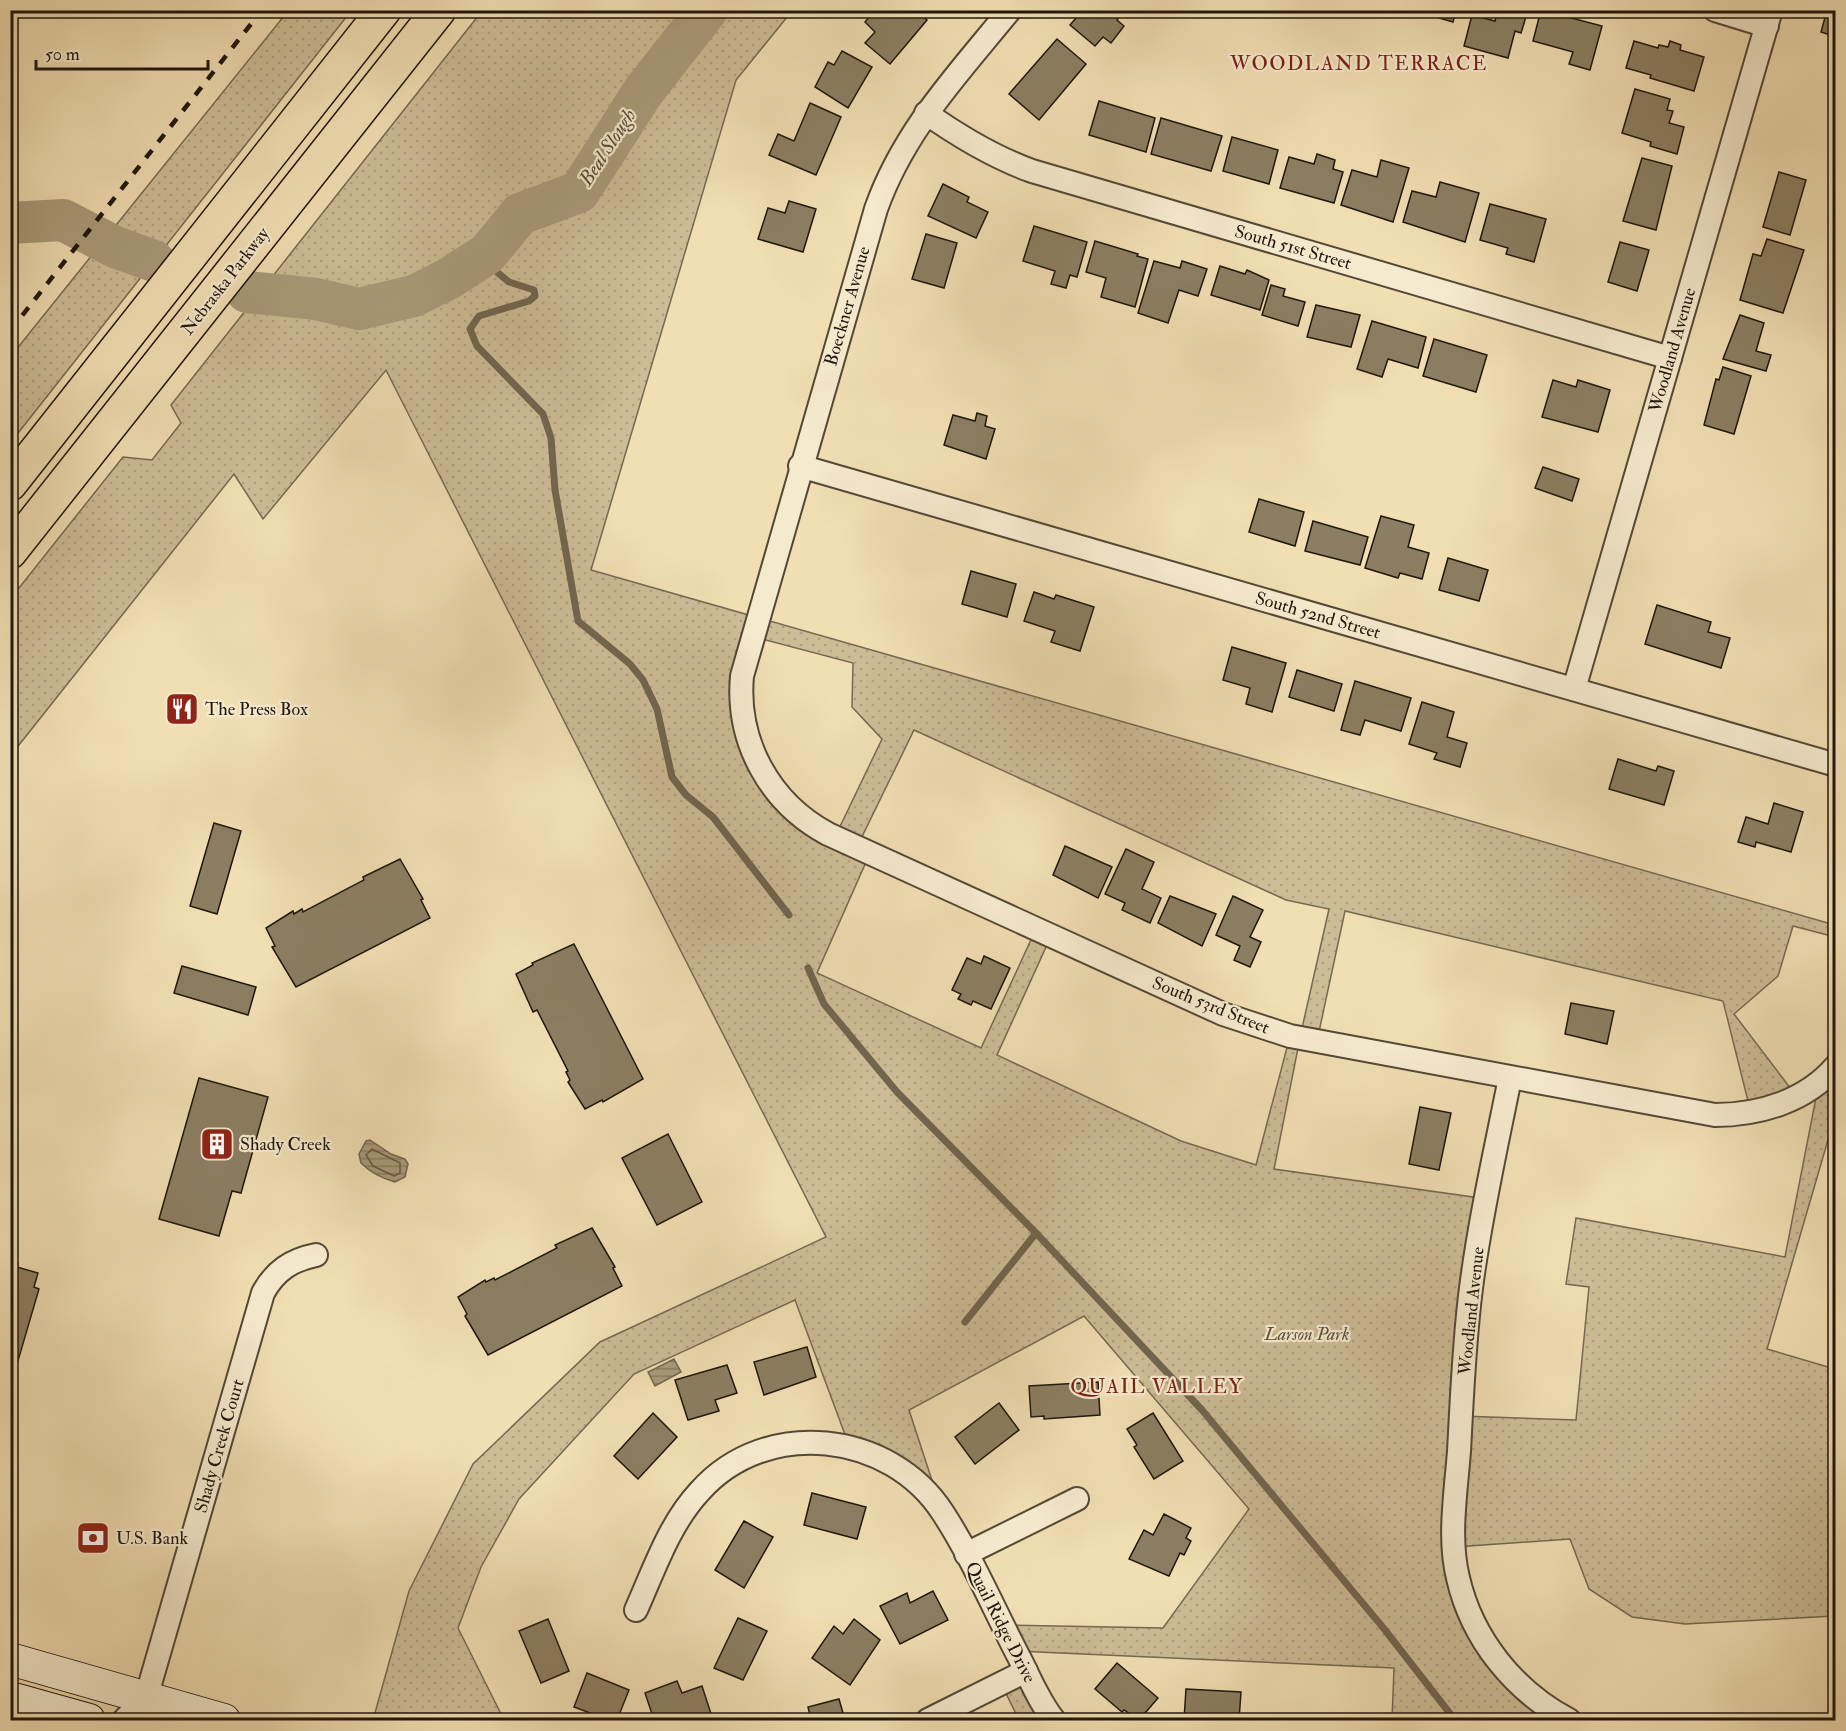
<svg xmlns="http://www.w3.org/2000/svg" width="1846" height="1731" font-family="'IM FELL Double Pica',serif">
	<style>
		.grass { fill: url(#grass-dots); stroke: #766950; stroke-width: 1.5; fill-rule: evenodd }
		.water { fill: url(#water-rules); stroke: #72654e; stroke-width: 1.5 }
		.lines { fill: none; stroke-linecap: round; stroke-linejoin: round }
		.shore { stroke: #645842; stroke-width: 1.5 }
		.stream { stroke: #72654e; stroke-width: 7 }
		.river { stroke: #aa9a7a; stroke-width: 42 }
		.building { fill: #8c7e62; stroke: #1f160b; stroke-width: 1.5 }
		.minor-casing { stroke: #544835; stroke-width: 26 }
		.secondary-casing { stroke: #1f160b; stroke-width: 34 }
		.primary-casing { stroke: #1f160b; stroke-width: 36 }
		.minor { stroke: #f6eace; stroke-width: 22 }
		.secondary { stroke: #f6eace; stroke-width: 32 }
		.primary { stroke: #f1deb3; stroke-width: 33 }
		.rail { stroke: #1f160b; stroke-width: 4.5; stroke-dasharray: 10 10; stroke-linecap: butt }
		.labels { text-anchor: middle; stroke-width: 4.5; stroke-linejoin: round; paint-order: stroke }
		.street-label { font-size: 18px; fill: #1f160b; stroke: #f6eace }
		.poi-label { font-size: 18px; fill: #1f160b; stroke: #f6eace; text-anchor: start }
		.park-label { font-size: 18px; font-style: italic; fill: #5c503c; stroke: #f6eace }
		.neighbourhood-label { font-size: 20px; letter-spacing: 1.5px; fill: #7a1f14; stroke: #f6eace }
		.water-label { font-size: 20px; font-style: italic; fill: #574b37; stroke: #f6eace }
	</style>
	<defs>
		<pattern id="grass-dots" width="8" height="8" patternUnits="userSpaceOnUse" patternTransform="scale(1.5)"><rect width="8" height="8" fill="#cdbc96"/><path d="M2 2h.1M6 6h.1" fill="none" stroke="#b0a180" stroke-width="1.8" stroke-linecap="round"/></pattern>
		<pattern id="water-rules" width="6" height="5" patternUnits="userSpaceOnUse" patternTransform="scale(1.5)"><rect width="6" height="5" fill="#aa9a7a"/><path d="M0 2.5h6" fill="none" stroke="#8a7d62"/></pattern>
	</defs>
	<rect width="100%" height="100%" fill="#f1deb3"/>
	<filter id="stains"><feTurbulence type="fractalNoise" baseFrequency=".00333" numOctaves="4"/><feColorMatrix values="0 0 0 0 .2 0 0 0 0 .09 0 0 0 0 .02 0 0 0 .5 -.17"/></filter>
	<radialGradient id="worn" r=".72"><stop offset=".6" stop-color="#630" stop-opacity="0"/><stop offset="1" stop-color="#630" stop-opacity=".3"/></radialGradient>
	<g class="grass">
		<polygon points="288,11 351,11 11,442 11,356"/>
		<path d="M482 11H792L736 80 591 570 1835 925V937L1793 926 1778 976 1734 1014 1797 1097 1751 1113 1723 1001 1345 911 1317 1041 1300 1038 1274 1169 1487 1199 1461 1416 1576 1420 1589 1287 1566 1284 1576 1218 1785 1257 1819 1082 1835 1066V1116L1767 1349 1835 1369V1616L1685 1624 1632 1617 1589 1589 1570 1539 1455 1547 1477 1628 1569 1720H1392L1394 1668 1016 1651 1002 1625 1163 1628 1249 1509 1084 1316 909 1410 943 1514 850 1448 795 1300 634 1374 519 1499 481 1567 458 1628 504 1720H373L409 1591 473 1464 600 1342 826 1237 386 370 263 519 234 474 11 755V598L123 457 152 460 181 423 171 405ZM751 636 853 663 852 707 882 739 835 837 753 754ZM914 730 1286 900 1329 909 1300 1037 1290 1036 1256 1165 1181 1141 997 1055 1051 936 1036 929 981 1048 817 973 870 853 857 847Z"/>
		<polygon points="1026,1671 1054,1720 1019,1720 1001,1683"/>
	</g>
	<g class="water">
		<path d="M370 1140 391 1154 405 1159 408 1164 405 1177 395 1182C381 1178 370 1172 361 1163L359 1154 366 1141Z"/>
		<polygon points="674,1359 681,1372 655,1386 648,1372"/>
	</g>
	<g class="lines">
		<polygon class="shore" points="372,1149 400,1163 400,1173 394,1176 373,1166 366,1155"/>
		<g class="stream">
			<polyline points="487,254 498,273 509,282 534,290 535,296 529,301 479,316 470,329 477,346 543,414 551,438 555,490 578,621 630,664 643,680 657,709 672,777 686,795 713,817 789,915"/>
			<polyline points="808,968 824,1004 897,1092 1036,1233 1202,1410 1385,1630 1455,1720"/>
			<polyline points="965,1322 1036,1233"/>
		</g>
		<g class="river">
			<polyline points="10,223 63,220 115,247 154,261"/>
			<polyline points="247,292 316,299 359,309 414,296 448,279 487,254 520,214 579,192 643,92 707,10"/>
		</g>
	</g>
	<g class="building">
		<polygon points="875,10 915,10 927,20 890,64 865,43 875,32 865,22"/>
		<polygon points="923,10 935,10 930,17"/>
		<polygon points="1083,10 1124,10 1117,20 1124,26 1111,43 1103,37 1095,46 1070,25"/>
		<polygon points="1377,10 1396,10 1394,15"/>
		<polygon points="1412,10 1456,10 1453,22"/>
		<polygon points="1498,10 1528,10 1521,33 1515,31 1508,58 1464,46 1472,15 1495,21"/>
		<polygon points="1541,10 1602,26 1590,70 1569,64 1573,52 1533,41"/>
		<polygon points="1827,10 1836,10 1836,37 1821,32"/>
		<polygon points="1057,39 1086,64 1039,120 1009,94"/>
		<polygon points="1634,41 1658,48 1659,45 1668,47 1670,41 1681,45 1680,50 1704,57 1694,91 1650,78 1651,75 1626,68"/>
		<polygon points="842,51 872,67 848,108 815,87 828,62 834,65"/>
		<polygon points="1635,89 1670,99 1667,110 1673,111 1669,123 1684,127 1677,154 1650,146 1651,142 1622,133"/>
		<polygon points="1099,101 1155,118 1146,152 1089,135"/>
		<polygon points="810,103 841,117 816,175 769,155 778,134 794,141"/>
		<polygon points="1161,118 1222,136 1211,171 1151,154"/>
		<polygon points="1232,137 1278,150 1269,184 1223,171"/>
		<polygon points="1317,154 1335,160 1333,169 1343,172 1334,203 1280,188 1289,157 1314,164"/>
		<polygon points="1642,158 1672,166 1656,230 1623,221"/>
		<polygon points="1381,160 1409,168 1393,222 1341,205 1352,170 1377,177"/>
		<polygon points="1779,172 1806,180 1790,235 1763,227"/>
		<polygon points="1440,182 1479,193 1465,242 1403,222 1412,191 1436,197"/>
		<polygon points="943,184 969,197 967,202 988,212 976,238 928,216"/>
		<polygon points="789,201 816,209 803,252 758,239 768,208 785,213"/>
		<polygon points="1490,204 1546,219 1534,262 1506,254 1508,248 1480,240"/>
		<polygon points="1034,226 1087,242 1077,277 1070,275 1066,288 1051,284 1055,271 1023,261"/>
		<polygon points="926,234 957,243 944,288 912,279"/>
		<polygon points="1767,239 1804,250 1783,313 1740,300 1753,254 1761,256"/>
		<polygon points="1095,241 1138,254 1137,256 1148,259 1135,307 1101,297 1106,278 1086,272"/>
		<polygon points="1620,242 1649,250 1637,291 1608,282"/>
		<polygon points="1154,261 1180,268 1182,261 1207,269 1198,296 1179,290 1168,323 1138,313"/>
		<polygon points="1220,266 1245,274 1247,270 1269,280 1260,310 1211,295"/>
		<polygon points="1271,285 1285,289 1283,296 1305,302 1298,326 1262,315"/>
		<polygon points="1316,305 1360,315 1351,347 1307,337"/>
		<polygon points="1740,315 1764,323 1756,351 1771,355 1766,371 1723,359"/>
		<polygon points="1372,321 1426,337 1418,368 1388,359 1382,377 1357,369"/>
		<polygon points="1434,339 1487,355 1476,392 1423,376"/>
		<polygon points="1723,367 1751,376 1734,434 1704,425 1716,379 1719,380"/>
		<polygon points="1553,380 1576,387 1578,380 1610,390 1598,432 1542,417"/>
		<polygon points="977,413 987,416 985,426 995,429 986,459 944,445 953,415 975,421"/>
		<polygon points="1543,467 1579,479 1572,501 1535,488"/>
		<polygon points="1259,499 1304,512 1295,546 1249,532"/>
		<polygon points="1381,516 1414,525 1408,547 1429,553 1422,579 1400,573 1398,578 1365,568"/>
		<polygon points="1313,521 1368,537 1360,565 1305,551"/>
		<polygon points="1448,558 1488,570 1479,601 1439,590"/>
		<polygon points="971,571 1016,584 1007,617 962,604"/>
		<polygon points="1034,592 1054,599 1056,595 1094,607 1080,651 1051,642 1055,631 1024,621"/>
		<polygon points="1657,605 1711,622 1708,632 1730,638 1721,668 1645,644"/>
		<polygon points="1232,647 1286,663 1272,712 1246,704 1250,688 1223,680"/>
		<polygon points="1297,670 1342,684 1334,711 1289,697"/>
		<polygon points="1355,681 1411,698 1401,731 1365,720 1360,735 1341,730"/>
		<polygon points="1422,702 1454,712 1447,737 1467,743 1460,767 1434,759 1437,753 1409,744"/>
		<polygon points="1618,759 1656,771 1658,766 1674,771 1664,805 1609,789"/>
		<polygon points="1774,803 1803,812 1791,852 1756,842 1755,847 1738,842 1746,817 1768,824"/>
		<polygon points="214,823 241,831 217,914 190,906"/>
		<polygon points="1065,846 1112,867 1098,898 1053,875"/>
		<polygon points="1126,849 1154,862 1142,889 1161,898 1150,923 1122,910 1125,903 1105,894"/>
		<polygon points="400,859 423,899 421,900 430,918 296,987 272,947 275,946 266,928 293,911 294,914 302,909 303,912 364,880 363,877"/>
		<polygon points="1170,896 1216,914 1202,946 1158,923"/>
		<polygon points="1233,896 1263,910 1250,937 1261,942 1250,967 1234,960 1240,946 1216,935"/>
		<polygon points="574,944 643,1079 603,1102 602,1100 585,1109 568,1082 570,1080 566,1072 568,1071 537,1010 533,1012 516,974 533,965 532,963"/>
		<polygon points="984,956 1010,968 991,1009 973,1001 971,1005 958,999 961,994 952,990 967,958 981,964"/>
		<polygon points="182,966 256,987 248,1015 174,993"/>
		<polygon points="1571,1003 1614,1011 1607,1044 1565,1034"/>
		<polygon points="199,1078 268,1097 241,1193 232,1191 219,1236 159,1219"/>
		<polygon points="1420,1107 1451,1113 1439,1170 1409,1164"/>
		<polygon points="668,1134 702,1202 657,1225 622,1158"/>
		<polygon points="592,1228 615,1267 613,1268 622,1286 488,1355 465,1316 467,1314 458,1297 485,1280 486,1282 494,1278 495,1280 557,1248 555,1245"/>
		<polygon points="10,1261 18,1263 17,1267 38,1273 34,1287 39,1289 10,1388"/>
		<polygon points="807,1347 816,1377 764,1395 754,1362"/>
		<polygon points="727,1365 737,1393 715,1400 719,1411 688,1420 675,1380"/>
		<polygon points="1098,1382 1100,1415 1044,1419 1044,1416 1031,1417 1029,1386"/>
		<polygon points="999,1403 1019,1430 975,1464 955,1437"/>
		<polygon points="653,1413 677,1437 638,1479 614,1456"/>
		<polygon points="1153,1413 1183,1461 1154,1479 1134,1447 1137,1445 1127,1429"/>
		<polygon points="812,1493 866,1507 857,1539 804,1525"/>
		<polygon points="1164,1514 1191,1528 1186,1538 1191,1541 1184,1555 1180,1553 1169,1576 1129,1559 1144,1530 1153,1535"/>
		<polygon points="744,1521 773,1537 744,1588 715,1570"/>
		<polygon points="933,1591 948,1620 900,1644 880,1606 907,1593 910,1603"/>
		<polygon points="738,1618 767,1631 743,1680 714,1668"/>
		<polygon points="548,1619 569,1671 541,1683 519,1631"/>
		<polygon points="854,1619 880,1640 850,1685 812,1658 834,1626 843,1634"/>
		<polygon points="1117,1663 1158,1698 1139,1720 1124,1710 1122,1712 1095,1689"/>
		<polygon points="587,1673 629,1690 617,1720 609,1720 574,1707"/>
		<polygon points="677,1681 682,1693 702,1686 712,1717 702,1720 654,1720 645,1693"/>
		<polygon points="1186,1689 1241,1692 1239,1720 1184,1720"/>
		<polygon points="839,1699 845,1720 811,1720 808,1707"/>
	</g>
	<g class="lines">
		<defs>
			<g id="minor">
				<path d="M1010 10C958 74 904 130 876 209L742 676C736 742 770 803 828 834L1223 1014 1290 1036 1715 1115C1760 1115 1806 1101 1836 1066"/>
				<polyline points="1715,10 1767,26"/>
				<path d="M926 113C960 137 993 157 1032 171L1670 358"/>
				<polyline points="800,466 1836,765"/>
				<polyline points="1574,689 1771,10"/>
				<path d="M1510 1078C1496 1148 1480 1218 1471 1288 1464 1342 1462 1397 1459 1451 1456 1492 1448 1538 1458 1578 1472 1639 1514 1691 1569 1720"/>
				<polyline points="966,1554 1077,1499"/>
				<path d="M636 1610C654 1570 669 1524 700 1491 766 1417 890 1431 943 1513 973 1559 995 1612 1021 1661 1031 1681 1040 1703 1054 1720"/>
				<polyline points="146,1698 155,1720"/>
				<path d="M124 1720 146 1698 263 1293C275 1271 291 1260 316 1255"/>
				<polyline points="928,1720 1026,1671"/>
			</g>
			<g id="secondary">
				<polyline points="10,1659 224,1720"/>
				<polyline points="10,1698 89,1720"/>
			</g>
			<g id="primary">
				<polyline points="10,484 384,10"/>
				<polyline points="10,552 439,10"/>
			</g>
		</defs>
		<use href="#minor" class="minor-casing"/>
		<use href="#secondary" class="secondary-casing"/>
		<use href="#primary" class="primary-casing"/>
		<use href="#minor" class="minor"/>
		<use href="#secondary" class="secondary"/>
		<use href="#primary" class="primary"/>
		<polyline class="rail" points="10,331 262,10"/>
	</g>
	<defs>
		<symbol id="restaurant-square" viewBox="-11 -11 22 22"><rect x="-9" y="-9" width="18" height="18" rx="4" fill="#8f2418" stroke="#f6eace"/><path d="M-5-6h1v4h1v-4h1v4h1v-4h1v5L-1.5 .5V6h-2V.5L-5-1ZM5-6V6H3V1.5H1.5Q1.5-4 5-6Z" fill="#fff"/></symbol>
		<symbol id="building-square" viewBox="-11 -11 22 22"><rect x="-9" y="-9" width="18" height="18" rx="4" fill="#8f2418" stroke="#f6eace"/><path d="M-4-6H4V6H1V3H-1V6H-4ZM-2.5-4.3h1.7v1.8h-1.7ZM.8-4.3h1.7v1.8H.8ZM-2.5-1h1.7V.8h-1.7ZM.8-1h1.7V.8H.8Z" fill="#fff"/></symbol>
		<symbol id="bank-square" viewBox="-11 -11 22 22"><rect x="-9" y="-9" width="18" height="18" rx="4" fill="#8f2418" stroke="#f6eace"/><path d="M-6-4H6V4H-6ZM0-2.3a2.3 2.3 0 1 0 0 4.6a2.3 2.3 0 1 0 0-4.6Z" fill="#fff"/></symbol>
	</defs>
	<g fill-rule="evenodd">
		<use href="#restaurant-square" x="163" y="690" width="38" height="38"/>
		<use href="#building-square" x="198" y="1125" width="38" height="38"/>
		<use href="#bank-square" x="74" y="1519" width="38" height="38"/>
	</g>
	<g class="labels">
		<g class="street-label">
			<text transform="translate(1293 247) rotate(16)" y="6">South 51st Street</text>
			<text transform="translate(225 281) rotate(-52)" y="6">Nebraska Parkway</text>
			<text transform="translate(847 306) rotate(-74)" y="6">Boeckner Avenue</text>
			<text transform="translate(1672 350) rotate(-74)" y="6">Woodland Avenue</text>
			<text transform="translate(1318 615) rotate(16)" y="6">South 52nd Street</text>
			<text transform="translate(1211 1005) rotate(22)" y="6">South 53rd Street</text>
			<text transform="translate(1471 1311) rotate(-84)" y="6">Woodland Avenue</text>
			<text transform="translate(219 1446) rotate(-74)" y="6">Shady Creek Court</text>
			<text transform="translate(1001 1622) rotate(63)" y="6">Quail Ridge Drive</text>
		</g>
		<g class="poi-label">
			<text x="205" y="715">The Press Box</text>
			<text x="240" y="1150">Shady Creek</text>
			<text x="116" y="1544">U.S. Bank</text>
		</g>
		<g class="park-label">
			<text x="1307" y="1340">Larson Park</text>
		</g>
		<g class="neighbourhood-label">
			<text x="1359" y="70">WOODLAND TERRACE</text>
			<text x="1157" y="1393">QUAIL VALLEY</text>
		</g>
		<g class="water-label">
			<text transform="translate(607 147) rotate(-57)" y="7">Beal Slough</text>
		</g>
	</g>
	<rect width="1846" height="1731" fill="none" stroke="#f1deb3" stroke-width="36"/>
	<rect x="12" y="12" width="1822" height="1707" fill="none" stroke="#1f160b" stroke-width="3"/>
	<rect x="18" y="18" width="1810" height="1695" fill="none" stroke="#1f160b" stroke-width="1.5"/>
	<path d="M36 60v9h172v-9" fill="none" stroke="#1f160b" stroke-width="3"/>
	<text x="45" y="60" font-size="18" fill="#1f160b" stroke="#f6eace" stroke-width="4.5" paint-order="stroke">50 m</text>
	<rect width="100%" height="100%" filter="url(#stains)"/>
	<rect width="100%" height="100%" fill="url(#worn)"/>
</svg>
